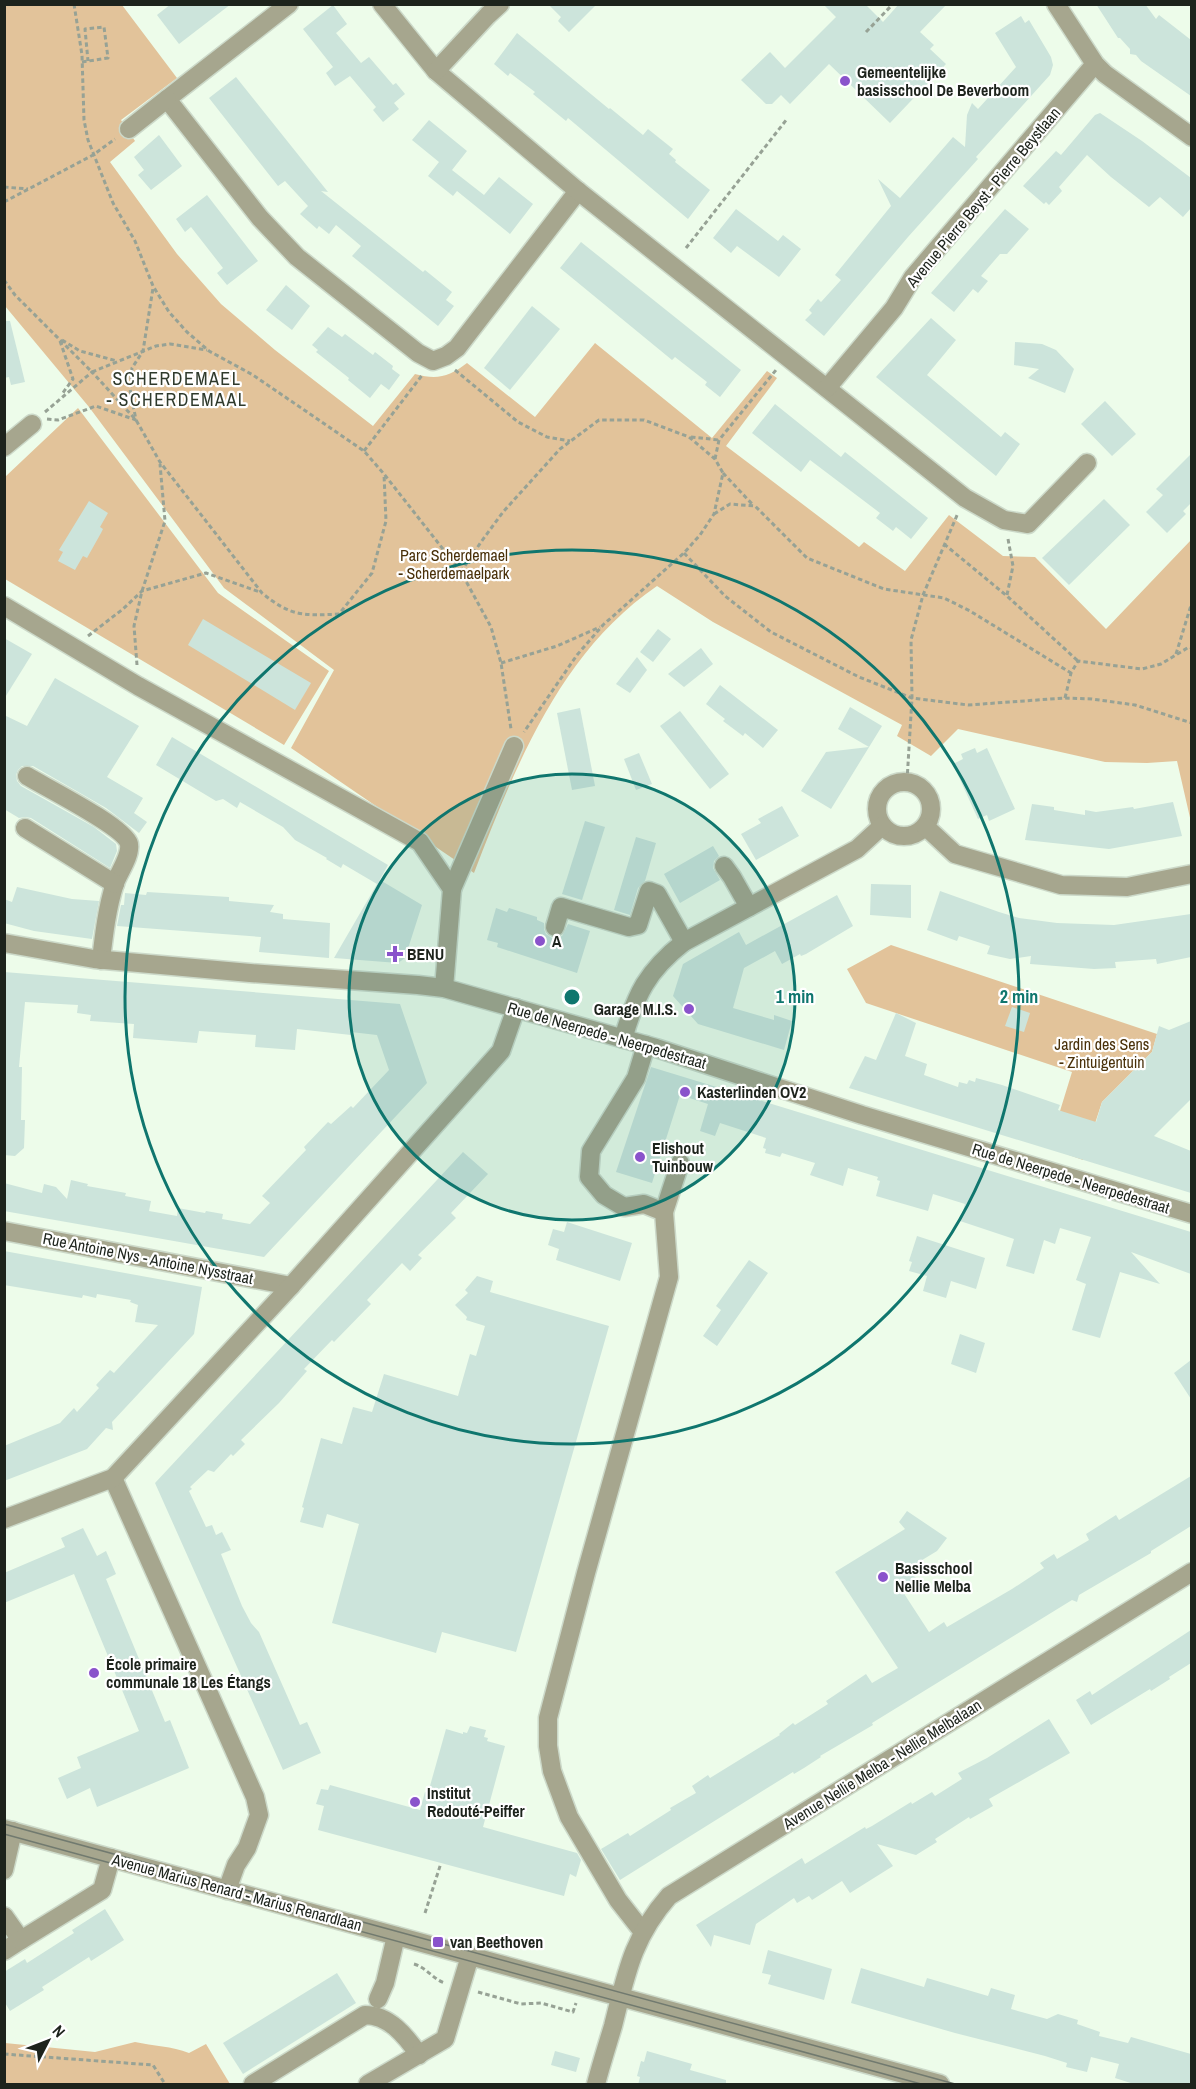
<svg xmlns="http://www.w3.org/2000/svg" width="1196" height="2089" font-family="'Archivo Narrow',sans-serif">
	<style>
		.green { fill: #e2c39a }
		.building { fill: #cce4db }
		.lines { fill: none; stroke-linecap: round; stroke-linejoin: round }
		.minor-casing { stroke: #ccd9c9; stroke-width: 21 }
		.path { stroke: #97a295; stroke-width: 3; stroke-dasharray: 4.5 3; stroke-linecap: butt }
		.minor { stroke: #a6a68e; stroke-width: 18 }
		.tram { stroke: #717a6f; stroke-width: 1.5 }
		.ring { fill: none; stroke: #0f766e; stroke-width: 3 }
		.poi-dot { fill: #8a53cb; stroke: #fff; stroke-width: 2 }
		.labels { text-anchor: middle; stroke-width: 4.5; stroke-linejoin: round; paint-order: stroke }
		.poi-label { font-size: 16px; font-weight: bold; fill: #1d231c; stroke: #fff; text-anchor: start }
		.street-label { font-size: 16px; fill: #1d231c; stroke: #fff }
		.park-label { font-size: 16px; fill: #493009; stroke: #fff }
		.neighbourhood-label { font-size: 18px; letter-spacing: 1.5px; fill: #2f3a2c; stroke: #fff }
		.centre { fill: #0f766e; stroke: #fff; stroke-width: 3 }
		.ring-label { font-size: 18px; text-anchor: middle; font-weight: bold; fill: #0f766e; stroke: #fff; stroke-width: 4.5; stroke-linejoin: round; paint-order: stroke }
	</style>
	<rect width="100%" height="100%" fill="#edfcea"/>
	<g class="green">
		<path d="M4 5H122L177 78 121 120 135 141 110 162 177 254 221 304 275 350 373 426 415 374C437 380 449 377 467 363L535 417 595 343 712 438 767 371 777 378 726 446 859 547 864 542 905 571 949 515 1003 556 1035 557 1106 629 1191 540V822L1177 761 1147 763 1105 762 958 729 931 756 897 736 902 725 713 622 657 586C560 652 515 767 474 873L291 748 334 670 224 588 89 407 5 306Z"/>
		<polygon points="78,408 218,593 329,671 284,745 5,579 5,477"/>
		<polygon points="891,945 1157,1034 1152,1052 1102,1102 1083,1160 1069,1155 1060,1111 1072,1072 866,1003 847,969"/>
		<path d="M135 2042C153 2046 172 2046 189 2053L206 2044 230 2084H5V2043L95 2052Z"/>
	</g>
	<g class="building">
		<polygon points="171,4 231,4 179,44 157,15"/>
		<polygon points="548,4 597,4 569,32 558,21 561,17"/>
		<polygon points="823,4 865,4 883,22 899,4 947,4 920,32 934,45 930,49 946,64 890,123 829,64 790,104 781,95 772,104 766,104 741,80 770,52 785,68 836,17"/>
		<polygon points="1096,4 1145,4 1156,19 1159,15 1191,40 1191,96 1141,61 1136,55 1130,54 1130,49 1120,38 1118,38"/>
		<polygon points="333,5 347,24 336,33 361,63 369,57 393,85 396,83 405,94 394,103 399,109 383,122 373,110 376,107 350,76 335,86 326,73 333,67 303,29"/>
		<polygon points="1021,16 1025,23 1029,20 1051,57 1053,65 1050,75 976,157 978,159 908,237 824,336 805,320 812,313 809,310 818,299 821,302 841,280 835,275 891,206 878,179 900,198 953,137 965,147 967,115 972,103 978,109 1016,67 995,33"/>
		<polygon points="517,33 609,109 610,108 643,135 648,129 673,149 669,154 676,160 675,162 710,190 688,219 568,118 566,121 533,94 535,92 510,73 508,76 494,64"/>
		<polygon points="236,77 328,192 321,191 423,272 425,270 452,292 446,300 454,306 438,326 352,256 361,246 336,225 329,234 319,226 317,229 300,214 308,206 285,181 278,186 209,98"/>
		<polygon points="1100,113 1142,141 1191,178 1191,208 1183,217 1160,197 1149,207 1111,177 1087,155 1059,187 1062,191 1049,205 1046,202 1044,204 1023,186 1056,151 1061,155 1095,115"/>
		<polygon points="429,120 467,151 452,170 484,195 499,177 533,204 510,234 457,191 453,196 428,176 439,162 412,140"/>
		<polygon points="159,135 182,166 151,190 138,175 144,170 134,157"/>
		<polygon points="207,195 258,261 227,285 217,273 223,268 191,227 185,232 176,219"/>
		<polygon points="736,209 778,241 783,235 801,249 779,277 737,246 731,253 713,238"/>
		<polygon points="1005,209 1029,229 1007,254 1000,254 981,276 988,281 978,293 973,289 954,312 931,293"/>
		<polygon points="581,242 741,370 720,397 705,385 707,382 675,357 672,360 560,268"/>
		<polygon points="286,285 310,306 292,330 266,310"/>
		<polygon points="532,306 560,329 510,390 484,368"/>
		<polygon points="931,318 956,340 927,375 1001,437 1005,432 1020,444 996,476 876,377"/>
		<polygon points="4,321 10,321 25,382 11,385 9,377 4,378"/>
		<polygon points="328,327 342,337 345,334 373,355 375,352 393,366 392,369 400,375 389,390 381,384 370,398 348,380 349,378 316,352 318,350 312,345"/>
		<polygon points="1015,342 1042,344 1056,350 1074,369 1065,393 1028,378 1039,369 1014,365"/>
		<polygon points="1105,401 1136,434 1112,456 1081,424"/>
		<polygon points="775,404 841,457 845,452 928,518 911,539 896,527 893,531 876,518 880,513 810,460 801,472 752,433"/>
		<polygon points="1191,454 1191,503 1183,511 1186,514 1167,533 1146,512 1163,495 1156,489"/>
		<polygon points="1104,499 1130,525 1069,585 1042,558"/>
		<polygon points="89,501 108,513 100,527 103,529 101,533 87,558 83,556 75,570 58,561 63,552 59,550"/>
		<polygon points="203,619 311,683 295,710 188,645"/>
		<polygon points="658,629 671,639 653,662 640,652"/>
		<polygon points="4,638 32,654 4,699"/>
		<polygon points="701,648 713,664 684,687 668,674"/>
		<polygon points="637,657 647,670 630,693 616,684"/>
		<polygon points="55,678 139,726 107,777 143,798 134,813 147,822 139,833 106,808 33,766 22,766 18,770 16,775 17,781 21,786 94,827 116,844 117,851 110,868 31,818 25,817 19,818 4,809 4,715 27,726"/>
		<polygon points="720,685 778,730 763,748 745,733 743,736 723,721 725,719 706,704"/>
		<polygon points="850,707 882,726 831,809 801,791 826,752 869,747 838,729"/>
		<polygon points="580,708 595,786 572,790 557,713"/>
		<polygon points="680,711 729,774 710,789 660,726"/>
		<polygon points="172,737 388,865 378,883 380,880 422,905 405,958 398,963 334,958 377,884 343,864 341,868 326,859 327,858 295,840 283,827 240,802 237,808 223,799 216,801 156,765"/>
		<polygon points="975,748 977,753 987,748 1015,809 989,821 987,815 978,819 953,764 963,759 961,754"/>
		<polygon points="639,753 652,784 636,790 624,759"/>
		<polygon points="1173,802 1182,836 1109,849 1025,840 1032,804 1054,807 1054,810 1085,815 1085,810 1096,812 1133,807 1134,809"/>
		<polygon points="782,806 799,836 756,860 741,834 761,823 758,819"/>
		<polygon points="585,821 605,827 582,900 562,894"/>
		<polygon points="636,837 656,843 645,881 638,888 630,915 614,910"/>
		<polygon points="713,846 719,856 714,861 713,868 720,880 680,903 664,874"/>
		<polygon points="871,884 911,885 911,918 870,915"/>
		<polygon points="17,887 72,899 99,901 92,939 34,931 4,923 4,899 12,902"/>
		<polygon points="940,891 999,912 1019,918 1057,923 1114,925 1191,914 1191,957 1157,964 1156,959 1115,962 1116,968 1094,969 1030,964 1031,956 1010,959 987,954 990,946 959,936 957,941 927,930"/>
		<polygon points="147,892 229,897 229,901 274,905 270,912 283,914 283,919 330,923 329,958 259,952 261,937 117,926 121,905 124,905 125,893 146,895"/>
		<polygon points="837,895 853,926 806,954 801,956 800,954 782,964 775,951 744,968 733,1008 774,1020 774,1015 792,1021 784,1050 698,1024 673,996 683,964 739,932 746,945"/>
		<polygon points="496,908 507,912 509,908 537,917 537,920 544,923 544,929 546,934 552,938 562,936 568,924 590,931 577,973 497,947 498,943 487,940"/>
		<polygon points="4,972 400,1004 427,1083 264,1257 4,1211 4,1183 42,1193 44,1184 56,1187 67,1199 71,1180 88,1184 87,1186 126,1193 125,1196 151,1201 149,1211 177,1216 178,1208 205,1213 206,1211 223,1214 222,1219 250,1224 270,1203 262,1196 306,1150 304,1147 328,1122 331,1124 351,1106 353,1108 389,1070 377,1035 351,1032 351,1035 297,1029 295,1050 255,1047 256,1035 199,1031 197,1043 133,1038 134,1024 90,1021 91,1015 77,1013 78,1005 25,1002 19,1067 22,1067 21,1120 25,1120 24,1148 15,1156 4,1155"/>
		<polygon points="1012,1007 1030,1013 1024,1032 1005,1026"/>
		<polygon points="896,1013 916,1023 905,1056 927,1064 924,1075 958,1087 959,1082 967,1084 969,1080 975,1082 976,1078 1002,1085 1060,1105 1058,1110 1096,1122 1102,1102 1152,1052 1159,1026 1169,1030 1191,1021 1191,1099 1154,1136 1191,1151 1191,1193 849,1088 865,1056 876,1060"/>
		<polygon points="651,1067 1191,1232 1191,1274 1131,1252 1160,1284 1120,1272 1100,1338 1072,1330 1086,1284 1076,1280 1091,1237 1060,1228 1055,1244 1044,1240 1034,1274 1006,1266 1014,1239 960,1221 965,1204 933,1194 928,1211 876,1196 880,1181 877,1180 878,1177 848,1168 843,1186 810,1175 815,1163 782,1153 780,1157 765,1153 766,1149 763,1148 766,1138 720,1123 715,1136 700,1131 708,1104 680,1095 652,1183 616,1172"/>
		<polygon points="463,1152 488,1174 451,1213 456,1218 418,1255 422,1258 410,1271 402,1263 367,1300 371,1304 334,1342 332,1340 304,1369 307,1371 279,1403 241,1440 245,1444 233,1456 231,1454 214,1472 208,1470 190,1487 192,1489 189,1491 206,1527 212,1525 216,1535 222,1532 231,1550 221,1554 242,1606 251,1623 259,1632 300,1725 307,1722 321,1753 283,1770 155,1483"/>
		<polygon points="567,1222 632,1243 620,1281 556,1260 559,1249 548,1245 553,1229 564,1232"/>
		<polygon points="917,1236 985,1258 976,1289 951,1281 946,1298 923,1291 927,1276 909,1271 912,1262 909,1261"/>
		<polygon points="4,1251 202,1287 194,1334 112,1422 113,1430 106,1428 87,1449 4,1481 4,1446 60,1423 74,1408 77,1412 99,1388 96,1385 110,1370 114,1373 158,1325 135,1322 138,1305 130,1302 131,1300 97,1294 96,1298 83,1295 82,1298 4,1285"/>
		<polygon points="749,1260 768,1273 717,1346 703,1336 721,1310 716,1306"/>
		<polygon points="477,1276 493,1281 490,1292 609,1326 516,1652 442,1632 436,1653 332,1623 359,1524 327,1514 323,1528 300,1522 304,1508 302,1507 321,1438 342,1444 353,1407 372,1412 384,1374 458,1396 470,1354 476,1356 485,1326 466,1320 467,1317 455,1305 468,1293 465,1290"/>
		<polygon points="960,1334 985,1343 976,1373 951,1364"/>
		<polygon points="1191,1360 1191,1399 1174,1373"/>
		<polygon points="1191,1476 1191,1526 1151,1551 1151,1553 1079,1595 1077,1602 1072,1600 872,1723 873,1725 820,1756 821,1757 804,1768 794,1774 793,1772 620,1880 601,1849 628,1833 630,1836 671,1810 670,1808 696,1793 692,1786 708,1775 710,1778 780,1735 779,1734 793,1723 795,1725 828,1704 826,1701 866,1674 872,1683 898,1668 835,1572 905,1529 899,1522 907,1511 947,1538 937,1551 909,1568 919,1583 903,1592 929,1632 944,1622 947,1627 1012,1589 1044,1568 1040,1563 1054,1554 1057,1559 1089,1540 1086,1534 1116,1515 1119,1520"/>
		<polygon points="83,1528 97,1556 106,1551 116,1574 106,1579 165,1722 170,1720 189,1768 97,1807 90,1788 67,1799 58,1778 81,1768 77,1757 139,1731 74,1574 4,1603 4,1573 65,1547 61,1538"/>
		<polygon points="1191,1630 1191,1663 1169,1677 1170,1679 1151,1691 1150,1689 1091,1725 1076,1700 1090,1691 1092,1695"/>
		<polygon points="1049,1719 1070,1753 989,1799 993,1806 970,1819 969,1817 935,1839 937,1842 916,1855 877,1844 893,1866 850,1893 842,1881 812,1900 809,1896 797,1903 794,1898 756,1924 750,1945 714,1935 711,1947 696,1925 802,1858 805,1864 865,1827 866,1829 872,1826 911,1802 912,1804 932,1792 935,1796 962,1779 958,1773 987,1758"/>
		<polygon points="470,1726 486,1730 484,1737 488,1738 487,1741 505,1746 483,1827 577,1853 581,1860 576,1877 570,1874 564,1896 318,1830 324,1806 316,1804 321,1789 328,1790 330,1785 420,1810 425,1792 428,1793 446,1729 463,1734 463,1732 467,1733"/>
		<polygon points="105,1909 124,1940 91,1961 89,1957 42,1987 44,1990 10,2011 4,2001 4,1972 25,1959 27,1963 74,1933 72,1930"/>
		<polygon points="768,1950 832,1969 824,2000 768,1984 771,1975 762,1973"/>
		<polygon points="861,1968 924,1987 927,1978 988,1996 991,1988 1015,1995 1011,2009 1047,2019 1058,2014 1078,2020 1077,2024 1100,2032 1099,2036 1128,2043 1131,2037 1191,2054 1191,2085 1137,2085 1115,2078 1119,2064 1091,2057 1087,2072 1066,2067 1067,2063 1045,2056 955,2033 851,2003"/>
		<polygon points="337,1973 356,2003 243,2074 223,2043"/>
		<polygon points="555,2051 580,2058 576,2072 551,2065"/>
		<polygon points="647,2051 692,2064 690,2070 726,2080 726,2085 638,2085 640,2077 637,2076 641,2061 644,2062"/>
	</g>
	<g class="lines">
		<defs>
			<g id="minor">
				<polyline points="289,4 167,99 260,218 297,257 418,353 433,361 446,356 457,348 578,191"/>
				<polyline points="382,4 436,71 578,191 965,498 1004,520 1028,524 1087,463"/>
				<polyline points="1056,4 1095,64 1105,74 1192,137"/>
				<polyline points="436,71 488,15 500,4"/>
				<polyline points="129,129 167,99"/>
				<polyline points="827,388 894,308 913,277 1095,64"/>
				<polyline points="4,447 32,424"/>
				<polyline points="4,606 138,686 420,842 452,889 444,988"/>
				<path d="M27 776C45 787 125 827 129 844 131 856 119 872 115 883 107 908 104 934 101 960"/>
				<circle cx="904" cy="809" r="27"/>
				<polyline points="926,827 955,854 1061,885 1127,887 1192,874"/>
				<polyline points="25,828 115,884"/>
				<polyline points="724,866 732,877 749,907"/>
				<polyline points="452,889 514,746"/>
				<polyline points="555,927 561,907 629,927 638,925 649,891 657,894 684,942"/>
				<polyline points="4,943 94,959 250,973 418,985 444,988 656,1048 862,1115 1192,1214"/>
				<path d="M623 1039C636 994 647 971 684 942L857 849 882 826"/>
				<polyline points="664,1212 680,1163"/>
				<polyline points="4,1231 291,1286"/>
				<polyline points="113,1478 255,1797 259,1815 247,1848 236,1865 227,1890"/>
				<polyline points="4,1519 113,1478 291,1286 501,1051 516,1008"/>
				<polyline points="4,1829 940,2084"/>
				<polyline points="4,1870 13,1831"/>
				<polyline points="4,1916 21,1940 4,1951"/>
				<polyline points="643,1932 618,1900 569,1817 552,1771 548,1746 548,1718 586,1573 669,1277 664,1212 644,1204 624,1207 604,1195 589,1177 591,1151 636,1078 646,1045"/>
				<polyline points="21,1940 102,1890 111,1858"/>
				<polyline points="378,1999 385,1983 396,1936"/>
				<path d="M253 2084 365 2015C389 2015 406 2036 419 2055"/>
				<polyline points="368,2084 445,2039 470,1956"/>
				<path d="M596 2084C601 2065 607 2046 613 2026 626 1975 632 1938 669 1896L1192 1572"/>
			</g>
		</defs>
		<use href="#minor" class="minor-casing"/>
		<g class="path">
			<polyline points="74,4 82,55 84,120 88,140 113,203 135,241 153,286 169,312 187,332 209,351 253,375 364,451 384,474 461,572 491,627 501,663 511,729"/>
			<polyline points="866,32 893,4"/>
			<polyline points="82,62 108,58 104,27 85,29 88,61"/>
			<polyline points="4,187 28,189"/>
			<polyline points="4,202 93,155 115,139"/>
			<polyline points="686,248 787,119"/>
			<polyline points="4,280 15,295 92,372 156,346 170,344 207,350"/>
			<polyline points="62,340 80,351 117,361"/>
			<polyline points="60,341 73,379 62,394"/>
			<polyline points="455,370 518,422 547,437 570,441"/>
			<path d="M45 412 92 372 136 420 160 462 262 593C290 616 303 616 339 614L372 573 386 521 384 474"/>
			<polyline points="47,419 58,420 96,406 136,420 130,389 132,368 143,351 153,288"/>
			<polyline points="691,437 719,440"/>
			<polyline points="364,451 423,374"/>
			<polyline points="715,459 719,440 776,370"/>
			<polyline points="723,473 753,505"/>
			<polyline points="714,514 730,504 755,506 807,558 884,589 944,598 970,611 1071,673"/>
			<polyline points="944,544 1007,596 1078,661"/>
			<polyline points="684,553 725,596 771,632 859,677 912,698 968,705 1065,698 1092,699 1135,705 1192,723"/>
			<polyline points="461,572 481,542 503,512 560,449 599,420 644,420 689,437 715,459 723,473 714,514 700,535 684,553 603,625 577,655 524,732"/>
			<polyline points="1007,595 1013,566 1008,539"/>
			<polyline points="88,636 123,609 142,591 206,573 260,592"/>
			<polyline points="1176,654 1192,602"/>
			<polyline points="501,663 557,646 600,627"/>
			<polyline points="137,665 134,626 142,591 165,521 160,464"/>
			<polyline points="1065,698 1071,673 1078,661 1142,669 1161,664 1189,647 1192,648"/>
			<polyline points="907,781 912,698 911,640 923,595 958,513"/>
			<polyline points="425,1913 441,1863"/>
			<path d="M414 1964C427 1968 434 1980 445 1983"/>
			<polyline points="478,1992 521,2004 541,2003 573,2012 576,2003"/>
			<polyline points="4,2054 153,2065 165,2084"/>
		</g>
		<use href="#minor" class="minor"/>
		<g class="tram">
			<polyline points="4,1824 955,2084"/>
			<polyline points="4,1834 921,2084"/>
		</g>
	</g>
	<circle cx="572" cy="997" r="223" fill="#0f766e" fill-opacity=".12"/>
	<g class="ring">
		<circle cx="572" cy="997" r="223"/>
		<circle cx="572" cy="997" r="447"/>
	</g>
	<g class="poi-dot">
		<circle cx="845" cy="81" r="6"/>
		<circle cx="540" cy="941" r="6"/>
		<path d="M392 945h6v6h6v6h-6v6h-6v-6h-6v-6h6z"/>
		<circle cx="689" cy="1009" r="6"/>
		<circle cx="685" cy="1092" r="6"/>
		<circle cx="640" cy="1157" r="6"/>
		<circle cx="883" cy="1577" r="6"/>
		<circle cx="94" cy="1673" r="6"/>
		<circle cx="415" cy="1802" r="6"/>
		<rect x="432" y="1936" width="12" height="12" rx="3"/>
	</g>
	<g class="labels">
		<g class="poi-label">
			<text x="857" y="78">Gemeentelijke<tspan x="857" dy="18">basisschool De Beverboom</tspan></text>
			<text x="552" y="947">A</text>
			<text x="407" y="960">BENU</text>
			<text x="677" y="1015" text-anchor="end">Garage M.I.S.</text>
			<text x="697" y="1098">Kasterlinden OV2</text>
			<text x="652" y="1154">Elishout<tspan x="652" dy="18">Tuinbouw</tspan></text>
			<text x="895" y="1574">Basisschool<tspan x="895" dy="18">Nellie Melba</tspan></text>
			<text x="106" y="1670">École primaire<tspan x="106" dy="18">communale 18 Les Étangs</tspan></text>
			<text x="427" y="1799">Institut<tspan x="427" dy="18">Redouté-Peiffer</tspan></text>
			<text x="450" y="1948">van Beethoven</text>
		</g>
		<g class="street-label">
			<text transform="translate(983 197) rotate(-50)" y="6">Avenue Pierre Beyst - Pierre Beystlaan</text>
			<text transform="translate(607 1035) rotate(16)" y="6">Rue de Neerpede - Neerpedestraat</text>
			<text transform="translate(1071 1178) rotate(17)" y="6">Rue de Neerpede - Neerpedestraat</text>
			<text transform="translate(148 1258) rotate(11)" y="6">Rue Antoine Nys - Antoine Nysstraat</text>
			<text transform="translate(882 1764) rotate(-32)" y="6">Avenue Nellie Melba - Nellie Melbalaan</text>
			<text transform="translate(237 1892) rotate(15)" y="6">Avenue Marius Renard - Marius Renardlaan</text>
		</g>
		<g class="park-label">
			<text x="454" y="561">Parc Scherdemael<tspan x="454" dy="18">- Scherdemaelpark</tspan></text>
			<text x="1102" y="1050">Jardin des Sens<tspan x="1102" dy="18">- Zintuigentuin</tspan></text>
		</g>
		<g class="neighbourhood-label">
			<text x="177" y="385">SCHERDEMAEL<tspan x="177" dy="21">- SCHERDEMAAL</tspan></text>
		</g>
	</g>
	<circle cx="572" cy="997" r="9" class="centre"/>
	<g class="ring-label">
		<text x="795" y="1003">1 min</text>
		<text x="1019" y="1003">2 min</text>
	</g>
	<rect width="1196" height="2089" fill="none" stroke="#1d231c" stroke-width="12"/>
	<g transform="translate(48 2041) rotate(48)" stroke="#ffffff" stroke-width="4.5" paint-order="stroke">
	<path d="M0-4.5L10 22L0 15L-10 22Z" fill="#1d231c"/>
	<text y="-9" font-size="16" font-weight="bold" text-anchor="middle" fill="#1d231c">N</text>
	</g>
</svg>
